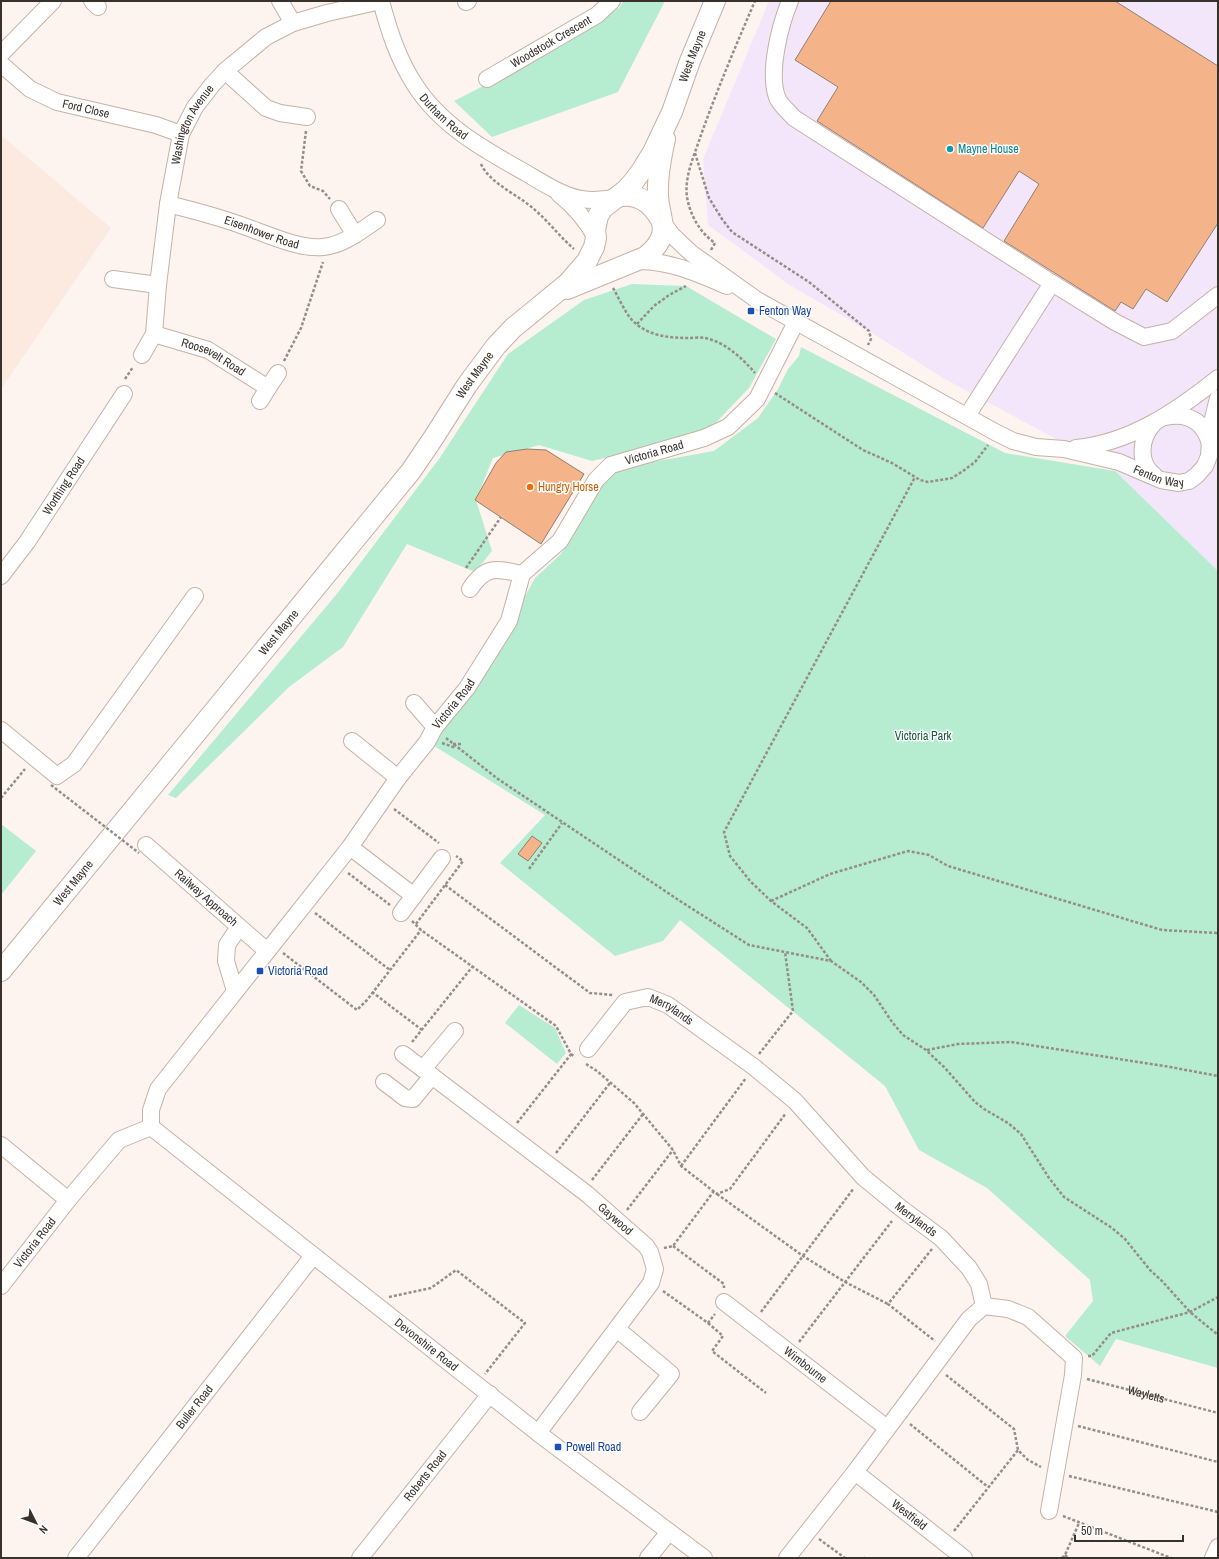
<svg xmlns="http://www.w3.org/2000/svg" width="1219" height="1559" font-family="'Archivo Narrow',sans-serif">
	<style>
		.commercial { fill: #f3e6fb }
		.built { fill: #fceae0 }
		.green { fill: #b6eccf }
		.building { fill: #f5b389; stroke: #917e72 }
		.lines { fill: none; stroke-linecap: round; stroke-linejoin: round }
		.minor-casing { stroke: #c6b1a5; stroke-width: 18 }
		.major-casing { stroke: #c6b1a5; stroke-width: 22 }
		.path { stroke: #958d88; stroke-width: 2.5; stroke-dasharray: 3 2; stroke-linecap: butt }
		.minor { stroke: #fff; stroke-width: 16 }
		.major { stroke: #fff; stroke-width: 20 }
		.path-bridge { stroke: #958d88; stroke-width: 2.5; stroke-dasharray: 3 2; stroke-linecap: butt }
		.culture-dot { fill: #0f9aa8; stroke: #fff; stroke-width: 1.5 }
		.transit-dot { fill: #1a4fb4; stroke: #fff; stroke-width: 1.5 }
		.food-dot { fill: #e8710a; stroke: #fff; stroke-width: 1.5 }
		.labels { text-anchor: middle; stroke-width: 3; stroke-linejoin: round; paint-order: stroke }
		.street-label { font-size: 12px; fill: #39312c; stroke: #fff }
		.culture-label { font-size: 12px; fill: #0d838f; stroke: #fff; text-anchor: start }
		.transit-label { font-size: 12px; fill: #164399; stroke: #fff; text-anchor: start }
		.food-label { font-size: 12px; fill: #c56008; stroke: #fff; text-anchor: start }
		.park-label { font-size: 12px; fill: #1a553b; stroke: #fff }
	</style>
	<rect width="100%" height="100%" fill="#fdf4ef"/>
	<polygon class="commercial" points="769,1 1218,1 1218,571 1115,471 943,378 869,331 791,286 708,225 703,159"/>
	<polygon class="built" points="1,135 111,228 1,389"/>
	<g class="green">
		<polygon points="623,1 665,1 618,92 492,137 454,101 567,43 620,7"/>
		<polygon points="632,284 686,286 776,339 749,388 706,433 661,445 592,461 539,445 493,458 476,500 492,551 475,572 407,544 343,647 289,687 176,798 168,795 336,595 439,459 508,354 584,300"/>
		<polygon points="801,347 1005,453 1115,471 1218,571 1218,1368 1116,1339 1100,1366 1065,1336 1093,1301 1090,1280 987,1188 919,1150 885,1086 680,920 663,941 615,956 500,863 545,815 431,744 517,611 535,578 561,554 606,479 619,468 714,451 758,418 778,389 788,369 799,356"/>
		<polygon points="1,824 36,851 1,895"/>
		<polygon points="519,1005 555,1028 566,1053 557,1064 505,1023"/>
	</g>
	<g class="building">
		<polygon points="831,1 1115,1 1218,66 1218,223 1167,302 1146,289 1133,309 1121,302 1115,311 1004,241 1039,184 1019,171 983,228 817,121 838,87 795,60"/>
		<polygon points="527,449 546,450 584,474 541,544 475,500 496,463 506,452"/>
		<polygon points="532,836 542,843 528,861 518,854"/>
	</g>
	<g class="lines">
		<defs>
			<g id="minor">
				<polyline points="92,1 98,7"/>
				<polyline points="280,1 293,23"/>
				<path id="s2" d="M381 1C389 31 398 59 415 85 441 126 485 150 526 173 543 183 561 195 581 199 593 201 605 200 617 197"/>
				<path d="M790 1C780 25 768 72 777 97 779 104 789 112 794 118L1052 283 1115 322 1144 337 1172 331 1218 295"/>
				<polyline points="466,2 468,1"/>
				<polyline points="1,54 53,1"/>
				<path id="s3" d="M1 64 30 89 57 102 156 125 181 134"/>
				<polyline points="225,71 266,108 280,113 307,117"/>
				<path id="s4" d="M487 79 597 15 612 1"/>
				<path d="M559 194C574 206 587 221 596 238"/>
				<path id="s5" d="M168 204C192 210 215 216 238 224 262 232 299 250 323 247 344 245 360 231 377 220"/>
				<polyline points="339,209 355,235"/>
				<path id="s6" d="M661 220 672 235 691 253 757 300 995 432 1013 441 1036 447 1064 449 1119 462 1161 480 1179 483 1189 481 1197 475 1205 466 1209 456 1211 427 1218 398"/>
				<path d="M637 261C668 260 699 274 727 286"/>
				<polyline points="113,279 158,285"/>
				<path id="s7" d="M154 334 208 350 268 388 260 401"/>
				<path id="s8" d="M142 355 154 334 158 285 168 204 181 134 195 107 212 85 225 71 266 37 293 23 327 13 381 1"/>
				<polyline points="268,388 278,373"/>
				<polyline points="967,416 1052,283"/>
				<path d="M1165 417C1188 412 1204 421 1210 444"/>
				<path d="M1154 423C1140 438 1137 463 1155 476"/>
				<path d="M1076 448C1130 443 1177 411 1218 378"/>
				<path id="s9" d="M1 576 27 542 124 394"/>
				<path d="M470 589C486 564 497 569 522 574"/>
				<polyline points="414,703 435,727"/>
				<polyline points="1,730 57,776 74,764 195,596"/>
				<polyline points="352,741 398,778"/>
				<path id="s10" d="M146 845 267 951"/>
				<polyline points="350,847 414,896"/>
				<polyline points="401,913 442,858"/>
				<polyline points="235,991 226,961 227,945 239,927"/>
				<path id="s11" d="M588 1049 625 1002 648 997 668 1005 754 1067 795 1101 863 1177 902 1209 941 1238 969 1268 979 1284 984 1306 969 1319 855 1472 787 1558"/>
				<path id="s12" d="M403 1054 587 1194 646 1246 650 1252 655 1269 651 1283 538 1433"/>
				<polyline points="423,1069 455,1031"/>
				<polyline points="384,1082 405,1098 413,1099 432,1076"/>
				<path id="s13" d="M151 1127V1110L158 1089 350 847 398 778 427 742 435 727 467 688 509 621 522 574 560 541 596 480 611 465 704 438 728 427 757 399 796 322"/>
				<path id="s14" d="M151 1127 538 1433 704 1558"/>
				<polyline points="1,1145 68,1200"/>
				<path id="s15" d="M1 1286 68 1200 119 1140 151 1127"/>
				<path id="s16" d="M724 1302 887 1428"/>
				<polyline points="984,1306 1008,1309 1028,1317 1074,1358 1073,1375 1049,1511"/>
				<polyline points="617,1329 671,1374 640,1412"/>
				<path id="s17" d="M855 1472 964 1558"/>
				<path id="s18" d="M76 1558 313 1256"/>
				<path id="s19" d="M360 1558 490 1394"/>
				<polyline points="648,1558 669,1532"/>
				<polyline points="1213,1558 1218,1547"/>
			</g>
			<g id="major">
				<path d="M617 197C637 192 651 202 661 220"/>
				<path d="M567 289 645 257C653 251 659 245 662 235 665 224 658 207 658 195 657 177 661 157 665 139"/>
				<path id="s20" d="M1 971 411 471 434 437 467 385 496 346 513 328 568 283 587 261 594 247 596 238 595 230 598 216 603 208 626 190 634 181 642 170 653 152 672 112 690 61 715 1"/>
			</g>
		</defs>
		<use href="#minor" class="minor-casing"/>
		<use href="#major" class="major-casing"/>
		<g class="path">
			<polyline points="306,131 301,171 310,186 323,191 330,199"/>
			<polyline points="695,153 709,198 722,219 732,232 809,282 869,331 871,339 868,345"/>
			<path d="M481 164C490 184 519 195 535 210 549 222 560 237 574 249"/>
			<path d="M711 250 715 243C700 233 690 215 687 197 684 176 695 154 701 135 717 90 736 45 755 1"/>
			<path d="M613 288C619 298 624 311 632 320 647 336 669 338 689 338 694 338 700 337 705 338 725 342 742 358 755 373"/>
			<polyline points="637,324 654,306 669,295 686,286"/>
			<polyline points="284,361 301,328 323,262"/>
			<polyline points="125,379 133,367"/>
			<polyline points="775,393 863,450 892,463 920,480 928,482 952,478 963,471 975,462 988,445"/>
			<polyline points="466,568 501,517"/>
			<polyline points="446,738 498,779 680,901 749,945 831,961 861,982 874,995 892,1022 903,1035 926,1050 944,1067 975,1102 984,1109 1008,1123 1021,1134 1049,1178 1064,1197 1112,1228 1125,1239 1150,1270 1162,1281 1190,1312 1218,1335"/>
			<polyline points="442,743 456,748"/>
			<polyline points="453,744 462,744"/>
			<polyline points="1,798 25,769"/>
			<polyline points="394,809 439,843"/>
			<polyline points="529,869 562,823"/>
			<polyline points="348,873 390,905"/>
			<polyline points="445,885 590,993 613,995"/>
			<polyline points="771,901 830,874 908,851 929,855 948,866 1162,930 1218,933"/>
			<polyline points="315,913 390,970"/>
			<polyline points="412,921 421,930 556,1026 571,1054 575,1057"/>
			<polyline points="416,924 463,861 456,856"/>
			<polyline points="283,953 357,1010 367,1000 421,930"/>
			<polyline points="831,961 807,928 771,901 751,882 730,856 724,832 915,477"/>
			<polyline points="372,992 422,1030"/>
			<polyline points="412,1042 473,966"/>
			<polyline points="927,1050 958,1044 1011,1042 1170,1067 1218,1076"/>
			<polyline points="759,1054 793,1011 785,952"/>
			<polyline points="586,1064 597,1071 634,1103 673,1150 681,1166 717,1194 730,1189 786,1113"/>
			<polyline points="517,1123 572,1053"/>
			<polyline points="556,1153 610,1083"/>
			<polyline points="681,1166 746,1078"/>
			<polyline points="592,1180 643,1114"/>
			<polyline points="717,1194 803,1256 845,1282 888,1304"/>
			<polyline points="627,1210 673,1150"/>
			<polyline points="673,1246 724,1284 724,1288"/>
			<polyline points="664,1248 673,1246 714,1191"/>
			<polyline points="932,1249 888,1304 935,1341"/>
			<polyline points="663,1291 708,1323 715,1314"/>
			<polyline points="389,1297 431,1288 456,1270 525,1323 485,1374"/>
			<polyline points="761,1312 854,1188"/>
			<polyline points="708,1323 723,1336 712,1351 766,1393"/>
			<polyline points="799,1342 892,1221"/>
			<polyline points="1088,1356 1092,1356 1111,1333 1190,1312 1218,1297"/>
			<polyline points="946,1375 1014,1429 1018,1450 1028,1460 1041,1467"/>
			<path id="s1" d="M1087 1379 1218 1413"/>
			<polyline points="910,1424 988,1487"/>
			<polyline points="1078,1426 1218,1462"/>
			<polyline points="1069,1476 1218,1512"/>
			<polyline points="1063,1516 1171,1558"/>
			<polyline points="954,1531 1018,1450"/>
			<polyline points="819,1539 845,1558"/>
			<polyline points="1065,1555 1068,1558"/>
			<polyline points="864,1558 865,1558"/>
			<polyline points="1062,1558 1065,1555 1079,1523"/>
		</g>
		<use href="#minor" class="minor"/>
		<use href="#major" class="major"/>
		<polyline class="path-bridge" points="51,785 139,853"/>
	</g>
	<circle class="culture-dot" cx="950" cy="149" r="4"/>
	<g class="transit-dot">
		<rect x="747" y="307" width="8" height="8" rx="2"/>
		<rect x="256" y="967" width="8" height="8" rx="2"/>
		<rect x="554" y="1443" width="8" height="8" rx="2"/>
	</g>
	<circle class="food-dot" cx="530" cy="487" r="4"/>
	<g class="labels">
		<g class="street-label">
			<text dy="4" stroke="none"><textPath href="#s4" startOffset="74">Woodstock Crescent</textPath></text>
			<text dy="4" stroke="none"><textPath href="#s20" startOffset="1159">West Mayne</textPath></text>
			<text dy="4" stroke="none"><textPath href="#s3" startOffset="98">Ford Close</textPath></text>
			<text dy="4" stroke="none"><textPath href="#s2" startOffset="134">Durham Road</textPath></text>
			<text dy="4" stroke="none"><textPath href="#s8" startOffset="239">Washington Avenue</textPath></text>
			<text dy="4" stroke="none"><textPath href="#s5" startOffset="98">Eisenhower Road</textPath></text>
			<text dy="4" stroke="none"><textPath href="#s7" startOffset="64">Roosevelt Road</textPath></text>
			<text dy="4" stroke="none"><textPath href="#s20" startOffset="762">West Mayne</textPath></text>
			<text dy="4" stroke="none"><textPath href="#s13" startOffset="861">Victoria Road</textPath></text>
			<text dy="4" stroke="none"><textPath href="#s6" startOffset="569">Fenton Way</textPath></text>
			<text dy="4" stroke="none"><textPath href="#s9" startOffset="110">Worthing Road</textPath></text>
			<text dy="4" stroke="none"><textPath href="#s20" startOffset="438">West Mayne</textPath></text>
			<text dy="4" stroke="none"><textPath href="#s13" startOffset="525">Victoria Road</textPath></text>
			<text dy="4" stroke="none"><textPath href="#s20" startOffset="114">West Mayne</textPath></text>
			<text dy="4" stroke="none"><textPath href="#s10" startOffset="80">Railway Approach</textPath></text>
			<text dy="4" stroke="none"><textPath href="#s11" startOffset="110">Merrylands</textPath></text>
			<text dy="4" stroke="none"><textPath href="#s12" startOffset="269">Gaywood</textPath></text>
			<text dy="4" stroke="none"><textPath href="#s11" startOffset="434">Merrylands</textPath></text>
			<text dy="4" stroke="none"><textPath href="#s15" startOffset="55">Victoria Road</textPath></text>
			<text dy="4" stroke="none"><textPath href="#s14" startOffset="351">Devonshire Road</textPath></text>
			<text dy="4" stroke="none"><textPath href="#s16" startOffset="103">Wimbourne</textPath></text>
			<text dy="4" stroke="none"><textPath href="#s1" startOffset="61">Wayletts</textPath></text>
			<text dy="4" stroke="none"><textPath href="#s18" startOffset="192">Buller Road</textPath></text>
			<text dy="4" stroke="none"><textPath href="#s19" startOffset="105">Roberts Road</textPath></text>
			<text dy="4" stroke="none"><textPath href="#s17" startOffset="69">Westfield</textPath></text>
		</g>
		<g class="culture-label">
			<text x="958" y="153">Mayne House</text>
		</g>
		<g class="transit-label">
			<text x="759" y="315">Fenton Way</text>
			<text x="268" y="975">Victoria Road</text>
			<text x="566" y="1451">Powell Road</text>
		</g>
		<g class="food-label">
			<text x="538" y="491">Hungry Horse</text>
		</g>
		<g class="park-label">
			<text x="923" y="740">Victoria Park</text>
		</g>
	</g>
	<rect width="1219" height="1559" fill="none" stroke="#39312c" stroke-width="4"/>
	<g transform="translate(36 1523) rotate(132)" stroke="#ffffff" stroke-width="3" paint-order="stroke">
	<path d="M0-3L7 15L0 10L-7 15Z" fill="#39312c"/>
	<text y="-6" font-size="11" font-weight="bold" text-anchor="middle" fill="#39312c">N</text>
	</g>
	<path d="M1075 1535v6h108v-6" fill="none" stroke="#39312c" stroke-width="2"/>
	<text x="1081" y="1535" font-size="12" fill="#39312c" stroke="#ffffff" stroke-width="3" paint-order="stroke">50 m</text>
</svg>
